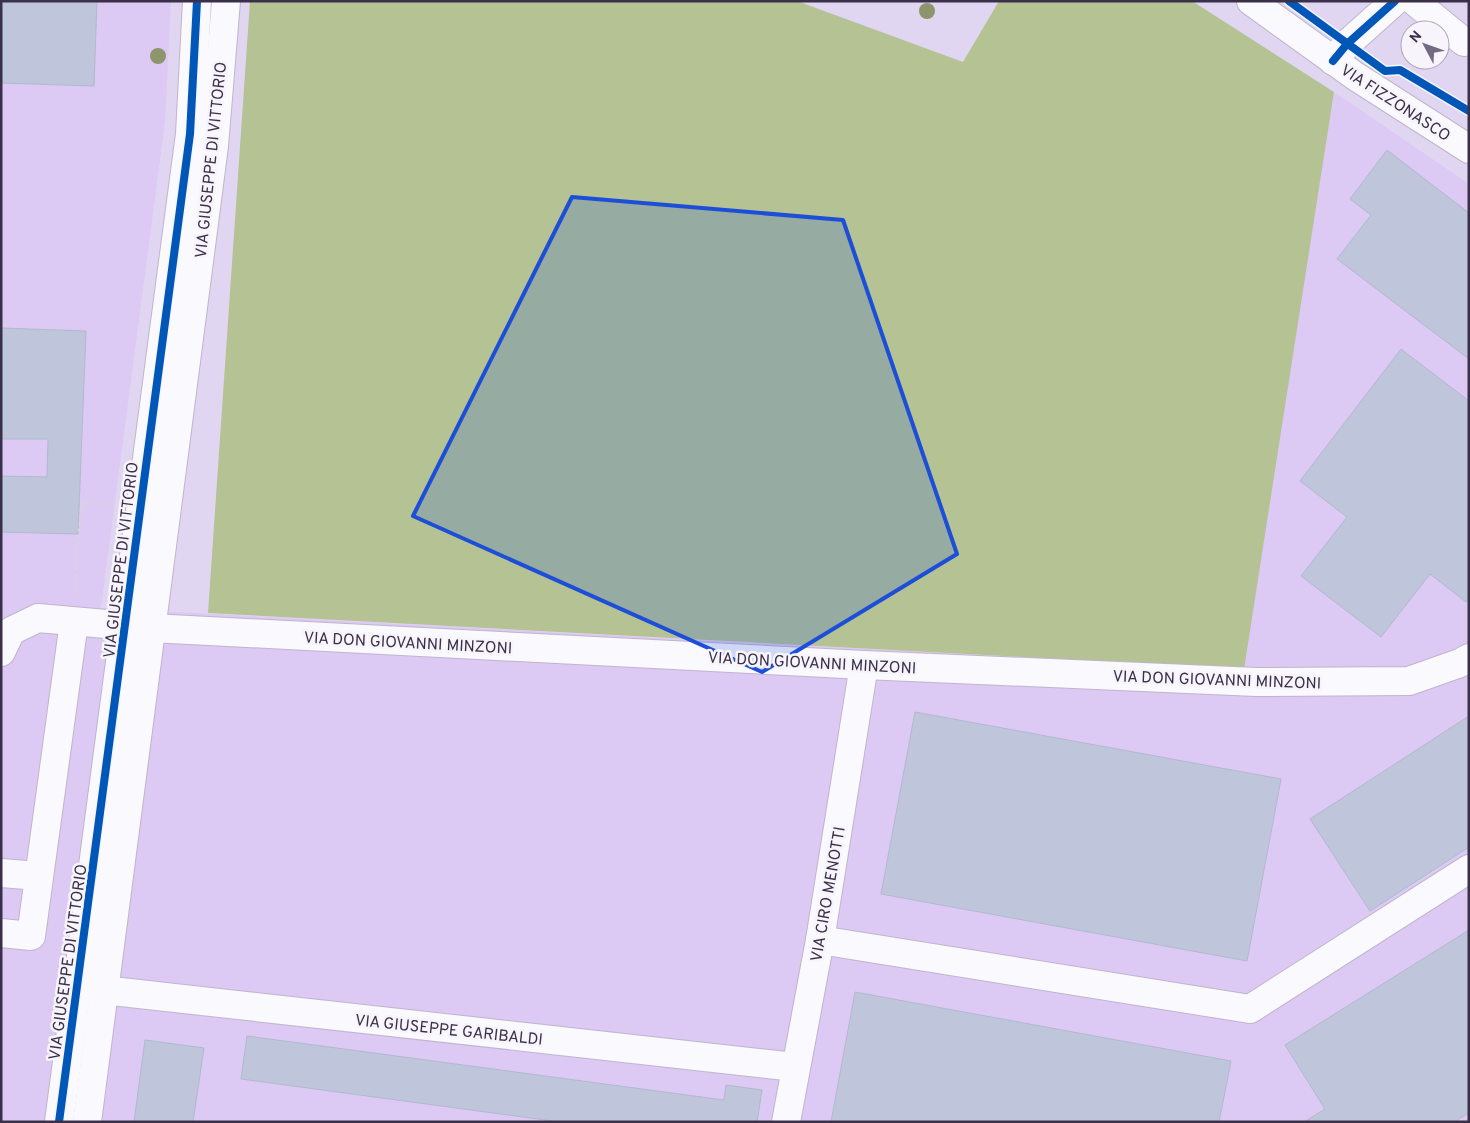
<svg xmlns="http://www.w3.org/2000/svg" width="1470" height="1123" font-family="Overpass,sans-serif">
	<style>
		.built { fill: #dcc9f4 }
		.green { fill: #b4c294 }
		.building { fill: #bfc6db; stroke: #b2b8cd }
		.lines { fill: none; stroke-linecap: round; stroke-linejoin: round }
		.minor-casing { stroke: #bfb5cc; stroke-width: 30 }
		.major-casing { stroke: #bfb5cc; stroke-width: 30 }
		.path { stroke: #d8d4dd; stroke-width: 3; stroke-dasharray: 2.5 4; stroke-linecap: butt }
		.minor { stroke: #faf9fd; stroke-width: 28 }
		.major { stroke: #faf9fd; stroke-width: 28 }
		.cycleway-casing { stroke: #f7f5fb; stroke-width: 11 }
		.cycleway { stroke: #0057b8; stroke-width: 8 }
		.tree { fill: #8d956c }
		.marked { fill: #1d4ed8; fill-opacity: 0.2; stroke: #1d4ed8; stroke-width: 4; stroke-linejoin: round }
		.labels { text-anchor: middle; stroke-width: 5; stroke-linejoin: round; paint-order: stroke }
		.street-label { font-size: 16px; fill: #3b3049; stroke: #f7f5fb }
	</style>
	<rect width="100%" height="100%" fill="#e1d6f1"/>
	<polygon class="built" points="1,1 171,1 165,122 101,608 1243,669 1334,92 1469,184 1469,1122 1,1122"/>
	<polygon class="green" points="250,1 797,1 963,62 999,1 1192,1 1334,92 1244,669 208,613"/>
	<g class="building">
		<polygon points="1,1 97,1 94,86 1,83"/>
		<polygon points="1387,150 1469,213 1469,359 1337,259 1371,215 1350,199"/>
		<polygon points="1,328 86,331 78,534 1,532 1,476 47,477 48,439 1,439"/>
		<polygon points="1401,349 1469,401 1469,598 1466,602 1430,574 1381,637 1301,576 1347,517 1300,481"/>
		<polygon points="915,712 1281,779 1247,961 881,894"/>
		<polygon points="1469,716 1469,847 1370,911 1310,819"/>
		<polygon points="1469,930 1469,1113 1454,1122 1304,1122 1325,1109 1285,1045"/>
		<polygon points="855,992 1231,1061 1219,1122 831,1122"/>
		<polygon points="247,1036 724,1100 726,1085 762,1090 757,1122 560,1122 241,1079"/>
		<polygon points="145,1040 204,1048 193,1122 134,1122"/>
	</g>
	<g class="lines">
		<defs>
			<g id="minor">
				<polyline points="1414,1 1464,42"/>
				<polyline points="1333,61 1347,44 1395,1"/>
				<polyline points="1,652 11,631 38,618 151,628 864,665 1256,682 1409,681 1460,663 1469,658"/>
				<polyline points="1,873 39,876"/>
				<polyline points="1,933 31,936 74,622"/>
				<polyline points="820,940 1250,1009 1469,869"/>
				<polyline points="103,990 795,1067"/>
				<polyline points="59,1122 190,134 197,1"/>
				<polyline points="87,1122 214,146 226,1"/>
				<polyline points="786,1122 820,940 864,665"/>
			</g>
			<polyline id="major" points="1251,1 1355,76 1469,149"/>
		</defs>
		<use href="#minor" class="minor-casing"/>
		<use href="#major" class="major-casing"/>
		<polyline class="path" points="75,596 77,547 83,502 114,507"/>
		<use href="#minor" class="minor"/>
		<use href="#major" class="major"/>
		<defs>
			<g id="cycleway">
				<polyline points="1289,1 1385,71 1400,70 1469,111"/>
				<polyline points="1333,61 1347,44 1395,1"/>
				<polyline points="59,1122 190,134 197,1"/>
			</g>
		</defs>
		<use href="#cycleway" class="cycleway-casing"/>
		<use href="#cycleway" class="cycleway"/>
	</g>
	<g class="tree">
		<circle cx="927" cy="11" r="8"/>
		<circle cx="158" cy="56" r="8"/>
	</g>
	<path class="marked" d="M572 197 843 220 957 554 762 672 413 516Z"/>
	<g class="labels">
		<g class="street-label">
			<text transform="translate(1396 102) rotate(33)" y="6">VIA FIZZONASCO</text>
			<text transform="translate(210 160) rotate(-84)" y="6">VIA GIUSEPPE DI VITTORIO</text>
			<text transform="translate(120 560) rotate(-83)" y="6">VIA GIUSEPPE DI VITTORIO</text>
			<text transform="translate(408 642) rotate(3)" y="6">VIA DON GIOVANNI MINZONI</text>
			<text transform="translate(812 662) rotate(3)" y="6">VIA DON GIOVANNI MINZONI</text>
			<text transform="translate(1217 679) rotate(2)" y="6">VIA DON GIOVANNI MINZONI</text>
			<text transform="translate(827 894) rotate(-80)" y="6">VIA CIRO MENOTTI</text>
			<text transform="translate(67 962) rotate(-82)" y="6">VIA GIUSEPPE DI VITTORIO</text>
			<text transform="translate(449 1029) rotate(6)" y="6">VIA GIUSEPPE GARIBALDI</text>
		</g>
	</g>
	<rect width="1470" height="1123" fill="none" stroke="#3b3049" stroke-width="5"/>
	<g transform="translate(1425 45) rotate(311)"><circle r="24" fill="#f7f5fb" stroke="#aca6b4"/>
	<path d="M0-4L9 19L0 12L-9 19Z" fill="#756a84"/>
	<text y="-8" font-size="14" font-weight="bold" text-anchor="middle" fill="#3b3049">N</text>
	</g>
</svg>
